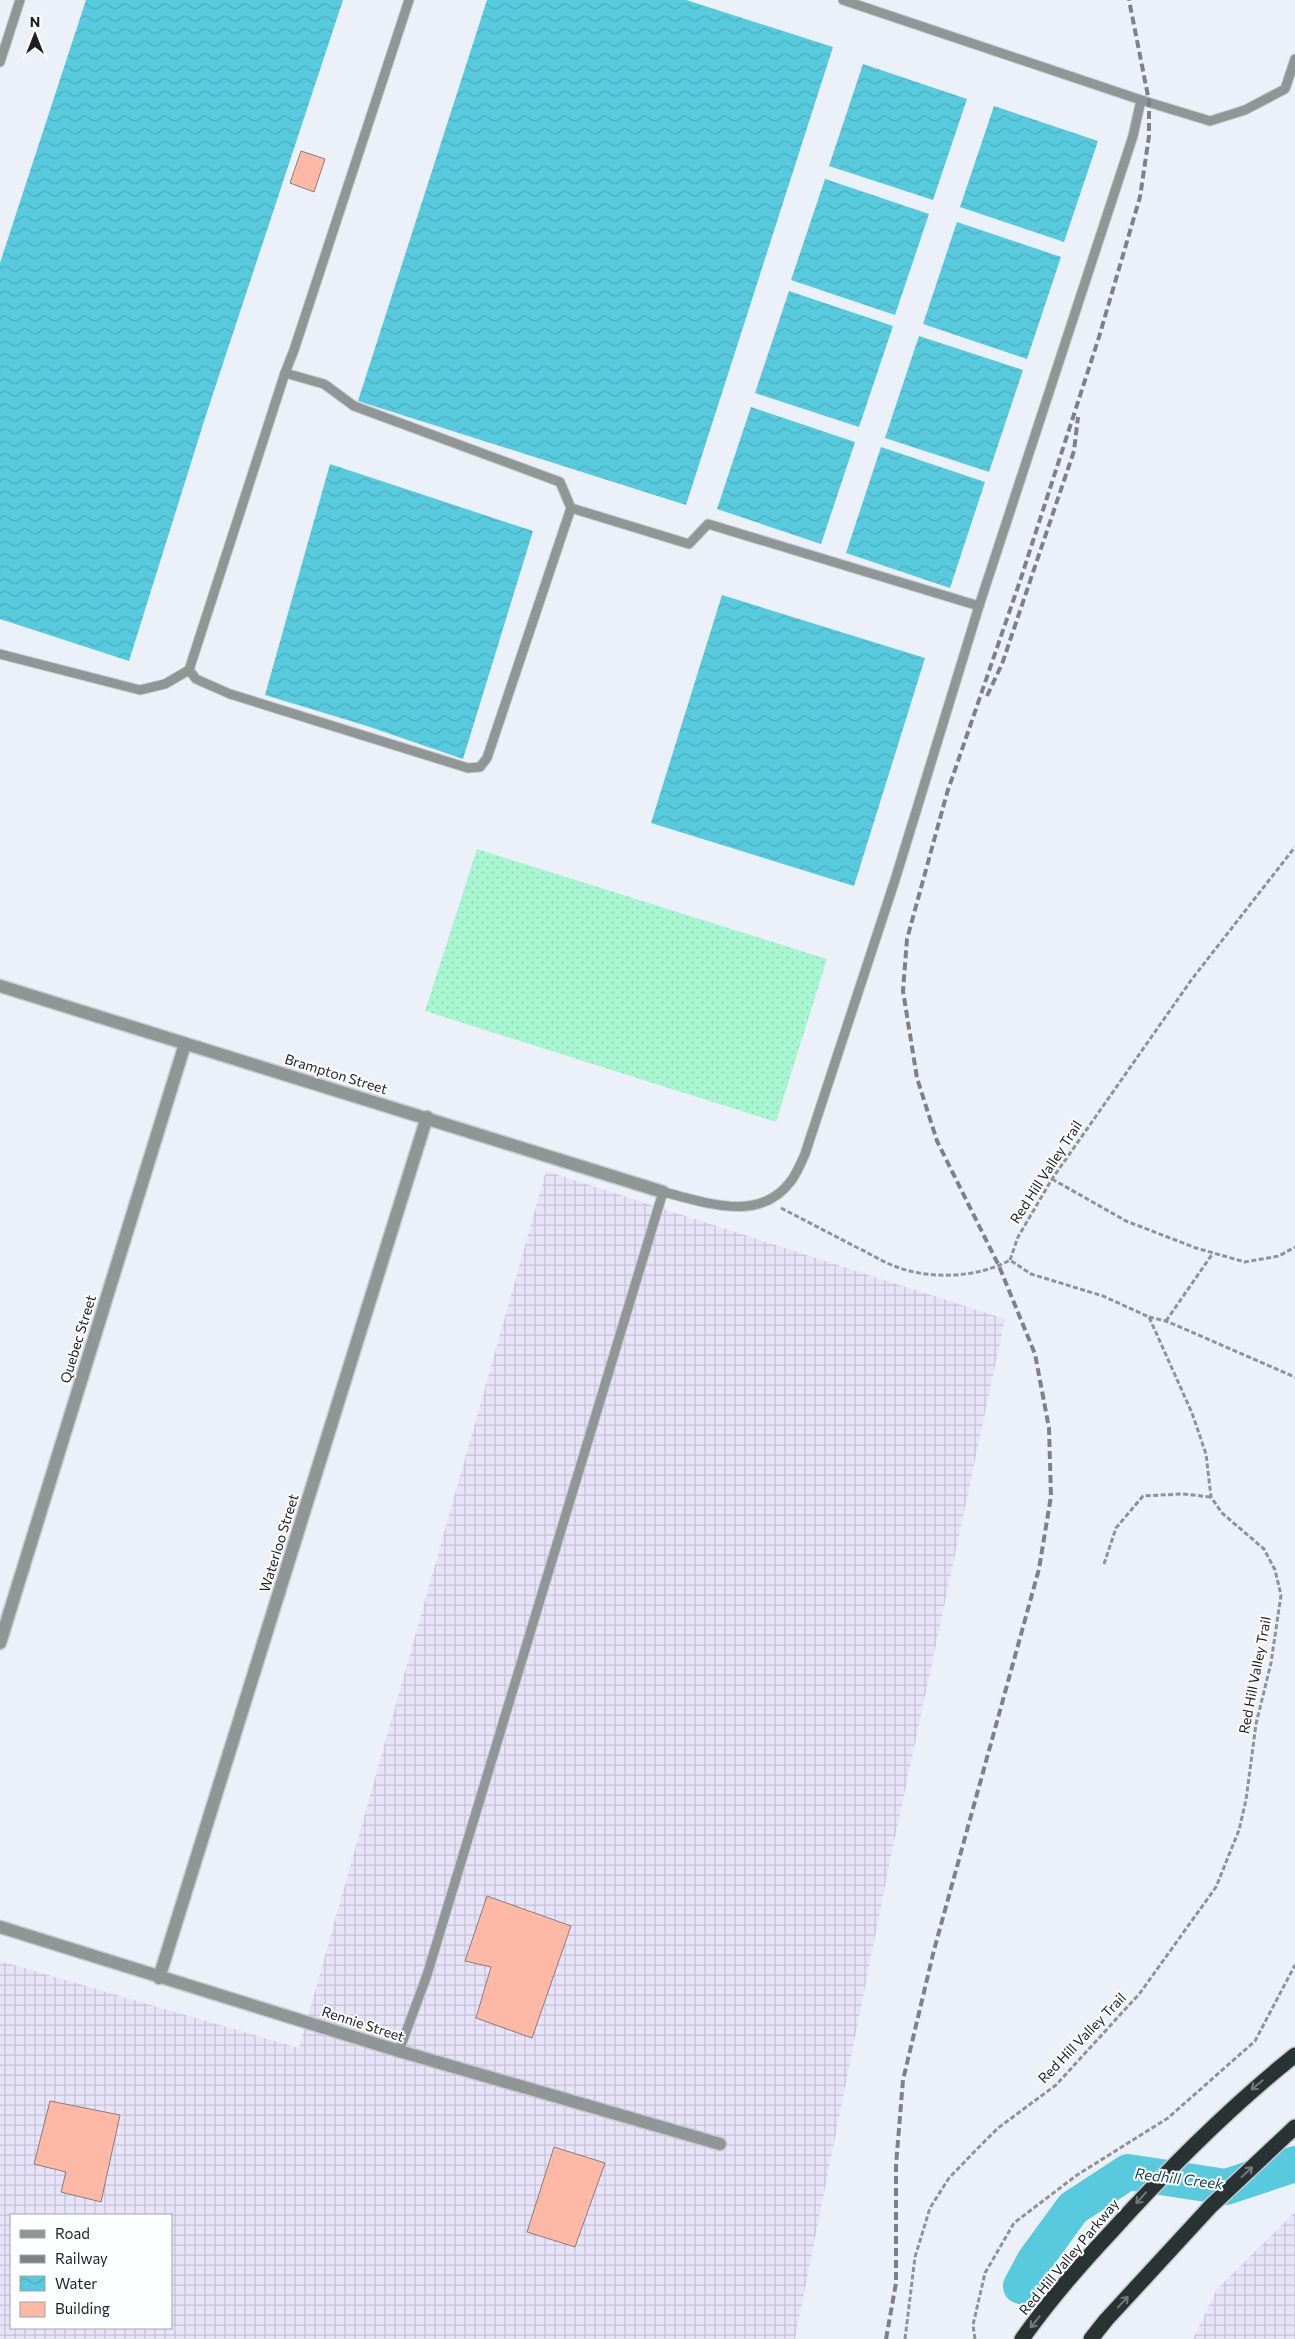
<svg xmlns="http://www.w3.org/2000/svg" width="1295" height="2339" font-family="Commissioner,sans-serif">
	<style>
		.industrial { fill: url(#industrial-grid); fill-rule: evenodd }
		.grass { fill: url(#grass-dots) }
		.water { fill: url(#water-waves) }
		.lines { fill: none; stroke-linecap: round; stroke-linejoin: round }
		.river { stroke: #57cadd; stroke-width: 36 }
		.building { fill: #fdb8a6; stroke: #877e7b }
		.lane-casing { stroke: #c7cad1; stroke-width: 11 }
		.street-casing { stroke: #c7cad1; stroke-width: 15 }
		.highway-casing { stroke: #c7cad1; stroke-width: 18 }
		.path { stroke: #8f9297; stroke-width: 3; stroke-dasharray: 5 2.5; stroke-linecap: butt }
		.lane { stroke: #909595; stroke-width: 9 }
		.street { stroke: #909595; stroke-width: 12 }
		.highway { stroke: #2a3333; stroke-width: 15 }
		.rail { stroke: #7f8186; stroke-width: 4; stroke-dasharray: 8 4; stroke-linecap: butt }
		.oneway { stroke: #747a7a }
		.labels { text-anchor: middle; stroke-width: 4; stroke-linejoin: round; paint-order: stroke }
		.street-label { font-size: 14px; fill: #1e1f22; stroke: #fcfdff }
		.water-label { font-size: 15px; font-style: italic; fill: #164951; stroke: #fcfdff }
	</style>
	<defs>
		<pattern id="industrial-grid" width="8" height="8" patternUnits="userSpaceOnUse" patternTransform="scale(1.25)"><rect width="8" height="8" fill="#e7e3f9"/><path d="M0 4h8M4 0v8" fill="none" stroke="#c6c2d5"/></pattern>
		<pattern id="grass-dots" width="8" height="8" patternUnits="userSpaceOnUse" patternTransform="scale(1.25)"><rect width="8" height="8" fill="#a8f6d1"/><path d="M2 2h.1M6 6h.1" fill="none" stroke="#90d2b3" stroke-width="1.8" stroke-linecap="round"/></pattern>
		<pattern id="water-waves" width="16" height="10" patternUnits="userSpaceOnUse" patternTransform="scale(1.25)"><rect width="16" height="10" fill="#57cadd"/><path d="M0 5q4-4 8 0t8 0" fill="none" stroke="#4badbd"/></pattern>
	</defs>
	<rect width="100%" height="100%" fill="#ecf0f8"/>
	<g class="industrial">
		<path d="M546 1171 1005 1319 889 1866 795 2339H0V1961L299 2048ZM11 2215H171V2328H11Z"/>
		<polygon points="1295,2212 1295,2339 1193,2339 1217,2289"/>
	</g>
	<polygon class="grass" points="477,849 827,959 776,1122 425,1011"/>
	<g class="water">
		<polygon points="86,0 343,0 206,415 129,661 0,619 0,263"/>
		<polygon points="487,0 686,0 833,47 686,505 358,401"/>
		<polygon points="863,64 967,99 933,200 829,166"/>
		<polygon points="994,106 1098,141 1064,242 960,207"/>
		<polygon points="825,179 929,214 895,315 791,280"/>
		<polygon points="957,222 1061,257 1027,359 923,324"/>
		<polygon points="789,291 893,326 859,427 755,393"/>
		<polygon points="919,336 1023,370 989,472 885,438"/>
		<polygon points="751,407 855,442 821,544 717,509"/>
		<polygon points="881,447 985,482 950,588 846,553"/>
		<polygon points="330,464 533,531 463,759 367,726 265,695"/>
		<polygon points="722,595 925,658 854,886 651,823"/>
	</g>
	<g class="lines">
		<polyline class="river" points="1021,2286 1035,2260 1073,2208 1128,2172 1226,2187 1295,2164"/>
	</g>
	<g class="building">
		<polygon points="301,151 325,159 314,192 290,183"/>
		<polygon points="487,1896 571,1926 532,2038 476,2018 491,1967 465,1961"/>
		<polygon points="50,2101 120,2115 101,2202 61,2192 66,2172 34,2164"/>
		<polygon points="554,2147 605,2163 575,2247 527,2232"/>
	</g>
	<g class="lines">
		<defs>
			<g id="lane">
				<polyline points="843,0 1141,100 1210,121 1245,110 1285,89 1295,59"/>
				<polyline points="0,62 20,0"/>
				<polyline points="571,508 689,544 708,524 979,606"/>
				<polyline points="0,654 140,690 165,684 189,670 285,373 294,350 409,0"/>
				<polyline points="189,670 196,679 230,694 468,768 480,767 487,758 571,508 560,482 354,406 324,384 285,373"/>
				<path d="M399 2051 427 1975 663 1192C706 1202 759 1224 791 1181 797 1173 801 1163 805 1154L895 880 979 606 1133 136 1141 100"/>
			</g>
			<g id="street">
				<polyline points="0,986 663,1192"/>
				<polyline points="0,1643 185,1044"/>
				<polyline points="0,1927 399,2051 720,2144"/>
				<polyline points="159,1978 427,1117"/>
			</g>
			<g id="highway">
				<path d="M1022 2339C1049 2301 1080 2265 1112 2231 1169 2168 1229 2108 1295 2055"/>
				<polyline points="1091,2339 1106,2320 1211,2206 1295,2127"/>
			</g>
		</defs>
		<use href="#lane" class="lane-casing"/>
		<use href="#street" class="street-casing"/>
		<use href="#highway" class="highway-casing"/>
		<g class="path">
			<polyline points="1052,1179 1126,1221 1196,1248 1245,1262 1279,1256 1295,1247"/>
			<path d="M781 1208C806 1221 831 1234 856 1247 869 1253 881 1261 894 1266 929 1280 978 1278 1010 1260"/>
			<polyline points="1010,1260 1018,1237 1052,1179 1192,979 1295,847"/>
			<polyline points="1149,1317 1166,1321 1295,1377"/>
			<polyline points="1166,1321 1213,1253"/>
			<polyline points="1104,1564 1116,1528 1143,1496 1183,1494 1211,1497"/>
			<polyline points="905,2339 915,2257 930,2208 949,2178 976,2150 998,2128 1056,2085 1140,1993 1216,1887 1239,1830 1246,1800 1256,1724 1271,1663 1281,1595 1275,1570 1264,1549 1222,1513 1211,1497 1206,1454 1192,1413 1149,1317 1103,1296 1031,1274 1010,1260"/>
			<polyline points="975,2339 973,2325 985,2273 1014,2223 1077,2175 1168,2118 1255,2041 1295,1965"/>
		</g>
		<use href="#lane" class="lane"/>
		<use href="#street" class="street"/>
		<use href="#highway" class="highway"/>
		<g class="rail">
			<polyline points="987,696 1002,664 1074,451 1078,417"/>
			<polyline points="886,2339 896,2283 896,2165 903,2080 934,1950 1039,1569 1051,1496 1049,1428 1035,1354 999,1266 937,1141 917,1078 903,991 907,939 947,793 1021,578 1099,337 1140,197 1149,136 1149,101 1129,0"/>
		</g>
	</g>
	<defs><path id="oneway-shaft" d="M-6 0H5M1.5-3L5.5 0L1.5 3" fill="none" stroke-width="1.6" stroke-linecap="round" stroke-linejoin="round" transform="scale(1.25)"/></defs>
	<g class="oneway">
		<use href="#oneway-shaft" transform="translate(1257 2085) rotate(141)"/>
		<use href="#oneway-shaft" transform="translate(1247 2172) rotate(-43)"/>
		<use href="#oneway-shaft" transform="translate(1141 2198) rotate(132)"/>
		<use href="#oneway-shaft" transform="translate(1123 2302) rotate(-47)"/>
		<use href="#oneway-shaft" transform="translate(1035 2322) rotate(129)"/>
	</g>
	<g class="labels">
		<g class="street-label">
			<text transform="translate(336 1074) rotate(17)" y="5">Brampton Street</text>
			<text transform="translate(1046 1172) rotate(-57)" y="5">Red Hill Valley Trail</text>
			<text transform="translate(78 1339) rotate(-73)" y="5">Quebec Street</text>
			<text transform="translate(279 1543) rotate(-73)" y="5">Waterloo Street</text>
			<text transform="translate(1255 1675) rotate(-79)" y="5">Red Hill Valley Trail</text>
			<text transform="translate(363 2024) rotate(18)" y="5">Rennie Street</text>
			<text transform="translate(1082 2038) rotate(-46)" y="5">Red Hill Valley Trail</text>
			<text transform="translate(1069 2257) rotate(-50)" y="5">Red Hill Valley Parkway</text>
		</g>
		<g class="water-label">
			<text transform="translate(1179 2179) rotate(7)" y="5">Redhill Creek</text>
		</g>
	</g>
	<rect x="10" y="2214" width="162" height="115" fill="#fcfdff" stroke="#a3a4a7"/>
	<rect x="20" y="2230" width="25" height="8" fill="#909595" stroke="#a3a4a7"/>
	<text x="55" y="2239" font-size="15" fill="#1e1f22">Road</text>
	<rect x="20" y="2255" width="25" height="8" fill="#7f8186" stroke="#a3a4a7"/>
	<text x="55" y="2264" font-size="15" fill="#1e1f22">Railway</text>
	<rect x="20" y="2276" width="25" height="15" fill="url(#water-waves)" stroke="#a3a4a7"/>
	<text x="55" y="2289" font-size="15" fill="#1e1f22">Water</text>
	<rect x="20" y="2302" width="25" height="15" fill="#fdb8a6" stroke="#a3a4a7"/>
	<text x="55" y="2314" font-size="15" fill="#1e1f22">Building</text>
	<g transform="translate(35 35)" stroke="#fcfdff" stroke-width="4" paint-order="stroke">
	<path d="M0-4L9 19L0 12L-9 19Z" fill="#1e1f22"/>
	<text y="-8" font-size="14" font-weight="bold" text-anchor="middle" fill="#1e1f22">N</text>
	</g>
</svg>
